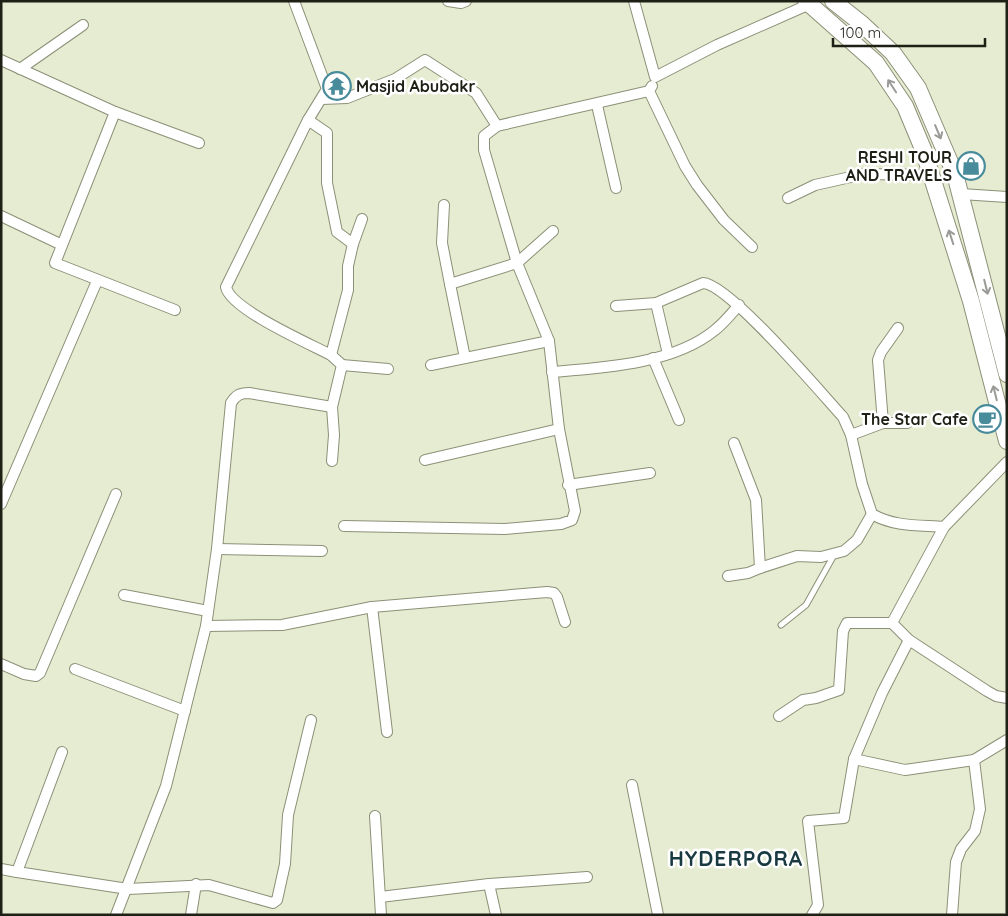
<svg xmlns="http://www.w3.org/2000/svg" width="1008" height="916" font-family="Quicksand,sans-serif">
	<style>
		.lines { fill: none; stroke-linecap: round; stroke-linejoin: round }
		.service-casing { stroke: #8b9077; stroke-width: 7 }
		.minor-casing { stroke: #8b9077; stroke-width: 12 }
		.primary-casing { stroke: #8b9077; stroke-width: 18 }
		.service { stroke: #fff; stroke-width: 5 }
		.minor { stroke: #fff; stroke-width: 10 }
		.primary { stroke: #fff; stroke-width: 16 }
		.oneway { stroke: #9a9b96 }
		.labels { text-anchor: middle; stroke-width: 5; stroke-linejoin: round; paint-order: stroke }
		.poi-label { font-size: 16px; font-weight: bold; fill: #1e2016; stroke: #fff; text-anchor: end }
		.district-label { font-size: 21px; font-weight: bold; letter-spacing: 1px; fill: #193a41; stroke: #fff }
	</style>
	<rect width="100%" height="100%" fill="#e6ecd1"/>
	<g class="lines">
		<defs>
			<polyline id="service" points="781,625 806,605 834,555"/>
			<g id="minor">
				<path d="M294 1 327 89 308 120 226 287C230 309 310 344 331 355L342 365 332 407 334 435 332 461"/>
				<polyline points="448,1 461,3 466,1"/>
				<polyline points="634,1 655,77 717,45 810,4"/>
				<polyline points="1,60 115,112 55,263 175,310"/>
				<polyline points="20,69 83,25"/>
				<polyline points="652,86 649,91 685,166 697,185 724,220 752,247"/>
				<polyline points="322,99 347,98 395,79 425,60 476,93 497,126"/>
				<polyline points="597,105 616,188"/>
				<polyline points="115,112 199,143"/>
				<polyline points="308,120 327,133 327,183 336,227 337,232 353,244"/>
				<polyline points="961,194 1007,197"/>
				<polyline points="788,198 815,185 864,174 931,175"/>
				<polyline points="444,205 442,243 450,284"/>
				<polyline points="1,216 60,244"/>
				<polyline points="656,303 668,354"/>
				<path d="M616 306 656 303 703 283C729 284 821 393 843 417L851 435 862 484 872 514C894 527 920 525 944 527"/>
				<polyline points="331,355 348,290 348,266 353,244 362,219"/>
				<polyline points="465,358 450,284 517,263 553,231"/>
				<polyline points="653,358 679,420"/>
				<polyline points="342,365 388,369"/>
				<polyline points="431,365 549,341"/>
				<path d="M552 372C603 368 674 364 715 330 724 323 731 314 739 305"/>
				<polyline points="883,423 878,360 881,352 898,328"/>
				<polyline points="851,435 883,423 907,423"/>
				<polyline points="734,443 756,500 760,568 797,556 821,557 844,551 857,540 872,514"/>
				<polyline points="425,460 559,429"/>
				<polyline points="1007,462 944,527 892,623 909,640 987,691 996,696 1007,698"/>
				<polyline points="568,485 650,473"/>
				<polyline points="1,504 97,281"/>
				<polyline points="344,526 505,529 561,524 572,520 575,511 559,429 549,341 517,263 484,150 484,136 497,126 649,91"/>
				<polyline points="217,549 322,551"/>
				<polyline points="728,576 748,573 760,568"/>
				<polyline points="124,595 208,611"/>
				<polyline points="372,607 387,732"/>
				<polyline points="206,626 282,625 372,607 547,592 554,593 557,597 565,622"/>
				<polyline points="1,664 24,674 36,676 40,673 116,494"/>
				<polyline points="75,669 185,711"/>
				<polyline points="779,716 803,700 816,698 839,690 843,631 847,623 892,623"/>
				<polyline points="62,752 17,872 128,889 209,885 273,903 277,900 285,864 288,815 311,720"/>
				<polyline points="854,759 905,770 974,760 1007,740"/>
				<polyline points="632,785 658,915"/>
				<polyline points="375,816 381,915"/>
				<polyline points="1,869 17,872"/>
				<polyline points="489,884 496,915"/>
				<polyline points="380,897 489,884 587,877"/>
				<path d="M116 915 166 786 206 626 217 549 231 403C236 395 240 393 249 393L332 407"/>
				<polyline points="191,915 196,884"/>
				<polyline points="812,915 818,905 808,821 844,818 854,759 882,693 909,640"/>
				<polyline points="952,915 956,862 961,849 975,831 980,809 974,760"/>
			</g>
			<g id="primary">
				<polyline points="806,1 876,63 905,106 923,149 971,301 1007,441"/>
				<polyline points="833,1 862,24 893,53 918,88 955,174 1007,374"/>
			</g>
		</defs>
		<use href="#service" class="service-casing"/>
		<use href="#minor" class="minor-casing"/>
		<use href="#primary" class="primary-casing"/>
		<use href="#service" class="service"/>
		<use href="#minor" class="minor"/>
		<use href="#primary" class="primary"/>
	</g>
	<defs><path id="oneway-shaft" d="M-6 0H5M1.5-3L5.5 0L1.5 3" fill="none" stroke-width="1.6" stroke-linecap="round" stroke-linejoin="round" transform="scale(1.25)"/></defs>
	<g class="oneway">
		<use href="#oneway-shaft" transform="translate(892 86) rotate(-123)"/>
		<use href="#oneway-shaft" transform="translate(938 132) rotate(67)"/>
		<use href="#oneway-shaft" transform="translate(951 237) rotate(-108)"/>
		<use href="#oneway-shaft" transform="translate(986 287) rotate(76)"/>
		<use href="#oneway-shaft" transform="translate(995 393) rotate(-104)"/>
	</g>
	<defs>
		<symbol id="temple-ring" viewBox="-11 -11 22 22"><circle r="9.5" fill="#fff" stroke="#488b9a" stroke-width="1.5"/><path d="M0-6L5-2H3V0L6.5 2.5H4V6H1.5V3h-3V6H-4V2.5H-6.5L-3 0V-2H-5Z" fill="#488b9a"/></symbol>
		<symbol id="shop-ring" viewBox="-11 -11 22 22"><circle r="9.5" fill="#fff" stroke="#488b9a" stroke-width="1.5"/><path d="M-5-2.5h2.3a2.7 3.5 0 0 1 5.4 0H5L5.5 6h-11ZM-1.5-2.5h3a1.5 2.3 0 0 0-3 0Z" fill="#488b9a"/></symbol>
		<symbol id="cafe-ring" viewBox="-11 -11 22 22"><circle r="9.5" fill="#fff" stroke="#488b9a" stroke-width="1.5"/><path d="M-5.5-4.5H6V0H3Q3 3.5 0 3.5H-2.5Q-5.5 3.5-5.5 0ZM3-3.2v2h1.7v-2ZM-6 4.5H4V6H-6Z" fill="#488b9a"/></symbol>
	</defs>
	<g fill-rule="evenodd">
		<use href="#temple-ring" x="321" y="70" width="32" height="32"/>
		<use href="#shop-ring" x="955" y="150" width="32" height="32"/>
		<use href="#cafe-ring" x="971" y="403" width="32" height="32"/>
	</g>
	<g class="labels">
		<g class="poi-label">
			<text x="356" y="92" text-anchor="start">Masjid Abubakr</text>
			<text x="952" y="163">RESHI TOUR<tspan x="952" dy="18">AND TRAVELS</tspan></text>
			<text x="968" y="425">The Star Cafe</text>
		</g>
		<g class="district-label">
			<text x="736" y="866">HYDERPORA</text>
		</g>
	</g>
	<rect width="1008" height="916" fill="none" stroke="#1e2016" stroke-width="5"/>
	<path d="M833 38v8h152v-8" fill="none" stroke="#1e2016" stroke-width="2.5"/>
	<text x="840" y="38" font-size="15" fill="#1e2016" stroke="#ffffff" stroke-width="4" paint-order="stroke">100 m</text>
</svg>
